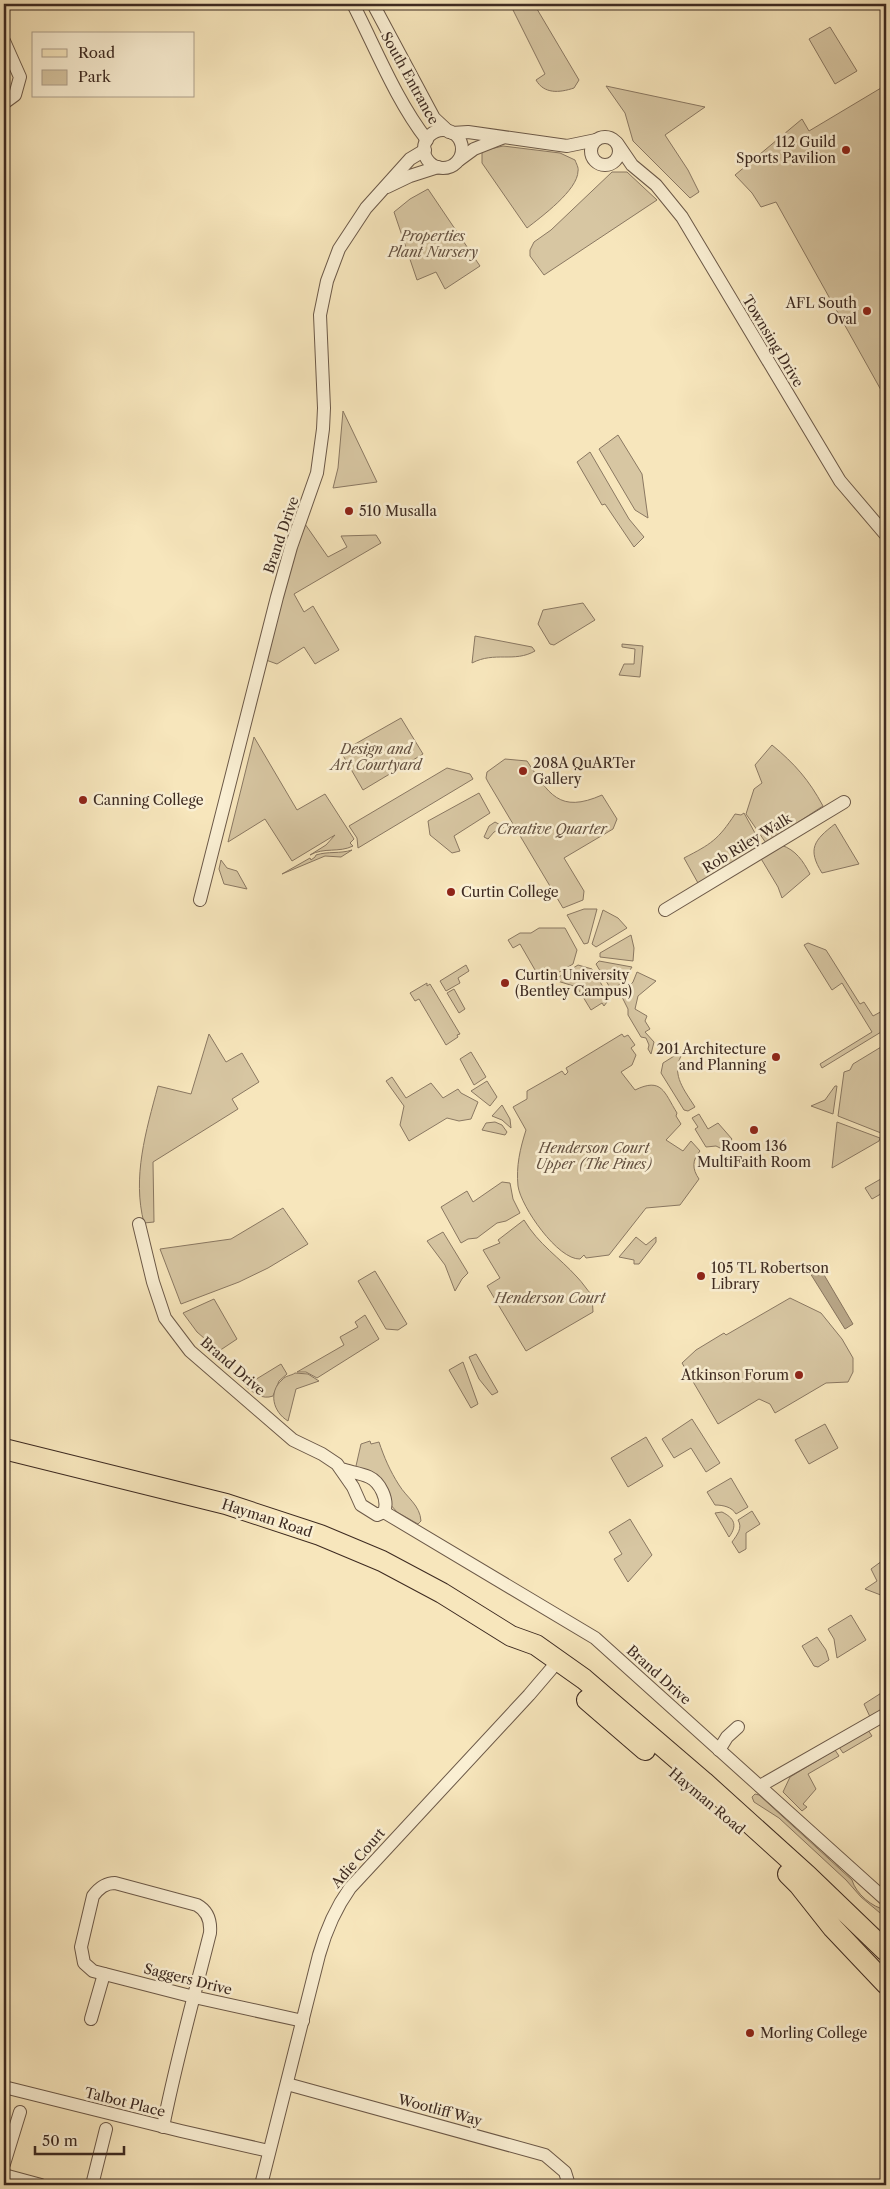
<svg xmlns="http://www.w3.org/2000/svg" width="890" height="2189" font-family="'Libre Caslon Text',serif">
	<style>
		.green { fill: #d7c6a2; stroke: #8a7862 }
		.water { fill: #b8a687; stroke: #87745e }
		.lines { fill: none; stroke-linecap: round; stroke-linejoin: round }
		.street-casing { stroke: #6c5948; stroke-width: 14 }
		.primary-casing { stroke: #3d2a21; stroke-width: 22 }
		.street { stroke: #faefd3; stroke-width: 12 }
		.primary { stroke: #f7e6bc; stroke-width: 20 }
		.poi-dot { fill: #8f2418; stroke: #faefd3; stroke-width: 2 }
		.labels { text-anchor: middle; stroke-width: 5; stroke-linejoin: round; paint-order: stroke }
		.street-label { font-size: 14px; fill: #3d2a21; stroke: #faefd3 }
		.poi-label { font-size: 14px; fill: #3d2a21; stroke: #faefd3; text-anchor: start }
		.park-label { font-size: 14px; font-style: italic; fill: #645141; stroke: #faefd3 }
	</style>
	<rect width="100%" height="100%" fill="#f7e6bc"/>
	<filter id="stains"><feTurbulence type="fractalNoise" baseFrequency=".004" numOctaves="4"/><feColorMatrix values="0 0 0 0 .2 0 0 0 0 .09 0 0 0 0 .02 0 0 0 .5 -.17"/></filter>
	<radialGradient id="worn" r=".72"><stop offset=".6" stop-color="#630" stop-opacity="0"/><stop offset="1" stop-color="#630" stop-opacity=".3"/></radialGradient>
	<g class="green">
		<path d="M510 4H534L579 80 574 88C559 93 544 94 536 80L545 74Z"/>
		<polygon points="830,27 857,71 835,84 809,39"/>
		<polygon points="886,85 886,399 776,202 761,207 752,193 735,175 802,119 809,131"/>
		<polygon points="606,86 705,107 665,135 688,170 699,192 690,198 633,141 625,113"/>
		<path d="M503 146 560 153 575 160C576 163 579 168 578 171 578 190 541 217 527 228L482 163V151Z"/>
		<polygon points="612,172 627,172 657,200 544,275 530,256 530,250 534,242 551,230"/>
		<polygon points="428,189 480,266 445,289 436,272 417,280 394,212 410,199"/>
		<polygon points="343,411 377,482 333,488 338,468"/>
		<polygon points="618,435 642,474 648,518 635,510 599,449"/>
		<polygon points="590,452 629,519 644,537 634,547 605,504 602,505 577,462"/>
		<polygon points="305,524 328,557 347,547 341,536 376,535 381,543 294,594 304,612 313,606 339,650 315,664 304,647 277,664 266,660 282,592"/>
		<polygon points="583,603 595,620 554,645 550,644 538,624 543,610"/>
		<path d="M475 636 532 647 535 651C514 663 495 651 472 663Z"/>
		<polygon points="622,644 643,646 640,677 619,675 624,664 634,664 635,649 622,647"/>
		<polygon points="401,718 423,754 363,790 341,752"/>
		<path d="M254 737 297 810 325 794 354 839 350 843 353 846C339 853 324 847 310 855L326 845 335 835 292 861 265 819 228 842Z"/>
		<path d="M772 745C795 764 809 780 823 806L766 843 746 814 754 789 762 783 755 765Z"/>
		<path d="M505 759 527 761C549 794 559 814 602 795L617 819 613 829 564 858 584 891 583 900 563 908 488 782 486 778 487 772Z"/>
		<polygon points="447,768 470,774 473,779 358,848 357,838 349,826"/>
		<polygon points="479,793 490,813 454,836 460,851 452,853 430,835 428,821"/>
		<path d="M744 813 761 844 754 853 698 883 684 858C711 844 718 840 735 814L741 815Z"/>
		<polygon points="495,822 504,827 494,832 488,839 484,837 489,826"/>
		<path d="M835 824 859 864 822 873C807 849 814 840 835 824Z"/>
		<path d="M781 845C796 850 803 861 810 874L782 898 778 887 760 857Z"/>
		<path d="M352 850 341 857 325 856 282 874 310 858 311 860 315 857 316 855C328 851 340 854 352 850Z"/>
		<polygon points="221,860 227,868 237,871 247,889 224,884 219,869"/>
		<polygon points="584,909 597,909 588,943 584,944 567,915"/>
		<polygon points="603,910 618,918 627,928 596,947 592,944"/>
		<polygon points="539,928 565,928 577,950 573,964 542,982 520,944 513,948 508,940 520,933 531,933"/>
		<polygon points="631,935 634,948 633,961 600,957 600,953"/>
		<polygon points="808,943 826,950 860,1004 864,1002 873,1016 886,1009 886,1029 822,1068 820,1064 872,1032 842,983 832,990 804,945"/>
		<polygon points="599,961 632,967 622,982 612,991 596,964"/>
		<polygon points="466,965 469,971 458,978 460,983 446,991 440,981"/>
		<polygon points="578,965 592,969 610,998 604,1006 602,1003 591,1010 577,987 554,980"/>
		<polygon points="637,972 656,981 638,996 635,1009 647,1016 645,1021 650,1029 645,1032 654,1042 651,1054 648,1049 649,1045 646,1038 641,1037 628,1015 628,1009 621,995 633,982"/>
		<polygon points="427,983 427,986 430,984 460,1034 457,1035 458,1037 446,1045 419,999 415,1001 410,993"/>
		<polygon points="454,989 465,1009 459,1013 447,993"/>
		<path d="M209 1034 226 1062 242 1053 259 1082 232 1099 238 1109 153 1162 154 1222 144 1223C132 1177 146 1131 158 1086L191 1094Z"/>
		<path d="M622 1034 624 1037 628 1035 635 1045 631 1048 636 1055 632 1065 621 1072 635 1090C662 1077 664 1092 677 1113L676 1116 681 1124 666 1140 683 1151 691 1141 700 1151C692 1160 692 1169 699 1179L680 1205 646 1208 609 1255 586 1258 584 1255 580 1259C558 1260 521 1207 518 1186 516 1166 520 1149 526 1130L513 1107 527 1099V1091L562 1071 565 1075 568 1072 566 1068Z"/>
		<polygon points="886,1044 886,1129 881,1133 838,1116 844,1072 850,1070 853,1064"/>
		<polygon points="471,1052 486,1077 474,1085 460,1059"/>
		<path d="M679 1053 681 1056C671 1075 685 1091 695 1107L688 1111 684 1110 661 1073 663 1063Z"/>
		<polygon points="392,1077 406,1098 431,1083 443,1098 458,1089 461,1093 478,1102 471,1119 459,1121 447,1118 409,1141 400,1125 404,1106 386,1081"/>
		<polygon points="487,1081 497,1097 490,1106 471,1091"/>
		<polygon points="835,1086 837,1086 833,1114 811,1106 825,1100"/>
		<polygon points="502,1105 510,1119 511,1128 502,1120 492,1116"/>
		<polygon points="699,1114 708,1129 718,1123 732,1139 724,1150 716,1146 706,1147 695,1129 698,1127 692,1118"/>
		<polygon points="495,1122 502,1125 507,1132 505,1135 482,1130 486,1123"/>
		<polygon points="837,1122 880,1138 879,1141 832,1168"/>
		<polygon points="886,1176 886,1191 872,1199 865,1188"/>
		<polygon points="502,1182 510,1183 513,1199 520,1213 506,1221 497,1223 477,1238 468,1239 461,1243 441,1207 467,1191 473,1202"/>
		<polygon points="283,1208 308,1244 268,1268 239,1282 181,1304 160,1249 231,1239"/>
		<path d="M524 1220C539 1245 559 1257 577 1277 583 1283 586 1289 592 1295L593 1312 526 1351 487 1286 500 1278 483 1250 500 1243 498 1240Z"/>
		<polygon points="443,1232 468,1273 462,1279 455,1291 445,1265 427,1241"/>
		<polygon points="636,1237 646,1245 656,1237 656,1242 639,1264 634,1264 634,1260 619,1257"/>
		<polygon points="375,1271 407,1324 398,1330 386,1329 358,1281"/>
		<polygon points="790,1298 821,1313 842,1339 853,1358 853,1372 848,1382 826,1383 775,1413 770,1404 759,1399 718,1424 682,1363 696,1350 724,1333 726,1335"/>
		<polygon points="214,1299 237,1339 219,1351 197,1332 183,1313"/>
		<polygon points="365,1315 379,1339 317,1378 306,1372 297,1372 344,1345 340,1337 358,1327 355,1322"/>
		<polygon points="476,1354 498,1392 492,1395 479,1379 469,1357"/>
		<polygon points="463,1362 478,1404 471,1408 449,1370"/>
		<path d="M281 1364 287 1374 279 1381 273 1396C262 1400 254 1393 245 1386Z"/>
		<path d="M295 1373 308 1374 319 1381 296 1389 288 1421C273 1412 268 1392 282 1380 286 1375 291 1376 295 1373Z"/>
		<polygon points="692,1419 720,1463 706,1472 691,1448 674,1458 662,1439"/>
		<polygon points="825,1424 838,1448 809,1464 795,1440"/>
		<polygon points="646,1437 663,1466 628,1487 611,1458"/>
		<path d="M370 1441 371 1444 379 1442C384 1457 390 1471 399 1485 407 1498 420 1505 421 1521L418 1524 397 1512 356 1466 361 1444Z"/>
		<path d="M731 1478 748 1507 736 1514C732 1507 723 1505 715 1505L707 1492Z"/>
		<path d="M752 1511 760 1524 746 1533V1549L739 1553 732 1542C737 1535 743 1528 738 1520Z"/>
		<path d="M722 1512C734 1518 738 1525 729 1537L715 1513Z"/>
		<polygon points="630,1519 652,1555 628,1582 614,1559 622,1554 609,1532"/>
		<polygon points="886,1558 886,1597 865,1589 877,1581 871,1569"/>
		<polygon points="851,1615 866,1640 837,1658 834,1639 828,1629"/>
		<polygon points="817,1637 826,1650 829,1660 818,1667 814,1666 802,1646"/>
		<polygon points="886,1690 886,1710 871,1719 864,1704"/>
		<polygon points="868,1730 872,1736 843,1753 839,1747"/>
		<polygon points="835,1750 839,1756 808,1774 816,1789 803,1804 807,1807 802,1811 783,1792 790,1777"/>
		<path d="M755 1794 759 1795 852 1880C856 1894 872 1907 886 1910V1918L861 1897 846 1880 779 1818 754 1802 752 1797Z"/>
	</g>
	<polygon class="water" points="820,1268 853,1324 845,1329 810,1273"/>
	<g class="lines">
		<defs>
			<g id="street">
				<path d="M353 4C376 49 396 100 427 140"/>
				<polyline points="373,4 434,118 449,132"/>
				<polyline points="4,41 20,77 15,95 4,103"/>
				<circle cx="443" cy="149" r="19"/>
				<polyline points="452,133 468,132 567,146 596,140"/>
				<circle cx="605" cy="151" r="14"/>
				<polyline points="617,143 632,165 656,185 682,217 840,481 886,535"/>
				<polyline points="459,160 474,149 502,138"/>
				<polyline points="387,187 410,176 438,167"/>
				<polyline points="200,900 277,597 291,547 317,473 323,429 324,408 320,315 327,281 339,249 366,208 410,159 425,150"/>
				<polyline points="665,910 844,802"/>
				<path d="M139 1224 153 1282 165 1318 190 1351 293 1440 322 1454 337 1464 353 1487 361 1505 377 1515 384 1512C389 1500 380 1482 369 1477 360 1473 350 1472 341 1469"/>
				<polyline points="384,1512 595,1638 886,1900"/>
				<polyline points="719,1750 727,1737 738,1727"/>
				<polyline points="760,1786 886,1714"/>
				<polyline points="91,2019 104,1974"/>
				<polyline points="287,2084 545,2155 565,2172 569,2185"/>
				<polyline points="4,2087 181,2131 269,2151"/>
				<path d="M163 2127C176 2061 194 1997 210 1933 211 1921 208 1911 197 1905L115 1883C105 1883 99 1888 93 1896L81 1947 84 1963 93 1971 194 1997 303 2021"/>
				<polyline points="4,2164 20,2112"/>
				<polyline points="4,2175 41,2185"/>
				<polyline points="92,2185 106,2129"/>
				<path d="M261 2185 319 1955C326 1930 335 1909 350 1888L529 1695 558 1661"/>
			</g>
			<g id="primary">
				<polyline points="4,1449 226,1504 320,1535 382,1561 442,1593 511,1636 536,1645 584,1679 704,1782 808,1876 886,1951"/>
				<polyline points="587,1700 645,1750"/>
				<polyline points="788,1874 799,1885 833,1928 886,1984"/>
			</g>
		</defs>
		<use href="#street" class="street-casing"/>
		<use href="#primary" class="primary-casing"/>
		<use href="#street" class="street"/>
		<use href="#primary" class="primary"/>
	</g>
	<g class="poi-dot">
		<circle cx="846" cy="150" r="5"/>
		<circle cx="867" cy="311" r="5"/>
		<circle cx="349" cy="511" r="5"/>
		<circle cx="523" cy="771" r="5"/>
		<circle cx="83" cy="800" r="5"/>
		<circle cx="451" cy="892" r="5"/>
		<circle cx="505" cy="983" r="5"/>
		<circle cx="776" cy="1057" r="5"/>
		<circle cx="754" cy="1130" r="5"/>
		<circle cx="701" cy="1276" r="5"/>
		<circle cx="799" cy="1375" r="5"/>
		<circle cx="750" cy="2033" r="5"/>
	</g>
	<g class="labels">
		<g class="street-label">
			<text transform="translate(410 78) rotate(61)" y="5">South Entrance</text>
			<text transform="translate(773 341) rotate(59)" y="5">Townsing Drive</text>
			<text transform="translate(281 535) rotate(-71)" y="5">Brand Drive</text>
			<text transform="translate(747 843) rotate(-31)" y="5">Rob Riley Walk</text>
			<text transform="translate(233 1366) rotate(41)" y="5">Brand Drive</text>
			<text transform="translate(267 1518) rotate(18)" y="5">Hayman Road</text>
			<text transform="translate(659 1675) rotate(42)" y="5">Brand Drive</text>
			<text transform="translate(707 1801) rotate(40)" y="5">Hayman Road</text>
			<text transform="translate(358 1858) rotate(-49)" y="5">Adie Court</text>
			<text transform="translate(188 1979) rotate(14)" y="5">Saggers Drive</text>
			<text transform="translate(125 2102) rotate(14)" y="5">Talbot Place</text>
			<text transform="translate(440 2110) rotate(15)" y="5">Wootliff Way</text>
		</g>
		<g class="poi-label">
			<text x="836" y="147" text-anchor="end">112 Guild<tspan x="836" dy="16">Sports Pavilion</tspan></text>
			<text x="857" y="308" text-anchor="end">AFL South<tspan x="857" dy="16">Oval</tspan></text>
			<text x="359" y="516">510 Musalla</text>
			<text x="533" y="768">208A QuARTer<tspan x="533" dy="16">Gallery</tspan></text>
			<text x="93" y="805">Canning College</text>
			<text x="461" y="897">Curtin College</text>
			<text x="515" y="980">Curtin University<tspan x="515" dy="16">(Bentley Campus)</tspan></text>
			<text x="766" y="1054" text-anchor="end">201 Architecture<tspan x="766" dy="16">and Planning</tspan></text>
			<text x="754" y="1151" text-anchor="middle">Room 136<tspan x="754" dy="16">MultiFaith Room</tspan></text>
			<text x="711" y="1273">105 TL Robertson<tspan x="711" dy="16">Library</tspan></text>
			<text x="789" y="1380" text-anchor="end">Atkinson Forum</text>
			<text x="760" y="2038">Morling College</text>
		</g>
		<g class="park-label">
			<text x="433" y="241">Properties<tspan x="433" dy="16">Plant Nursery</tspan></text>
			<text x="376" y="754">Design and<tspan x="376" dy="16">Art Courtyard</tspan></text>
			<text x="552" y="834">Creative Quarter</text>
			<text x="594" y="1153">Henderson Court<tspan x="594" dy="16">Upper (The Pines)</tspan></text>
			<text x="550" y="1303">Henderson Court</text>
		</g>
	</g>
	<rect width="890" height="2189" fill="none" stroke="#f7e6bc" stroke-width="20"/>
	<rect x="5" y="5" width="880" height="2179" fill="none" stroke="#3d2a21" stroke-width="2.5"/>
	<rect x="10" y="10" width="870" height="2169" fill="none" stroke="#3d2a21"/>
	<rect x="32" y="32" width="162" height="65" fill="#faefd3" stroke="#aea08c"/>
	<rect x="42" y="49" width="25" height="8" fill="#f7e6bc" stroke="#aea08c"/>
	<text x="78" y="58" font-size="15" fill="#3d2a21">Road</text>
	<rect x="42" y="70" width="25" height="15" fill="#d7c6a2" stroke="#aea08c"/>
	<text x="78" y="82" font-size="15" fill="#3d2a21">Park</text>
	<path d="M35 2146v8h89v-8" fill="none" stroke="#3d2a21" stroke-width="2.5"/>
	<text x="42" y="2146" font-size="15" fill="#3d2a21" stroke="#faefd3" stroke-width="4" paint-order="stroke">50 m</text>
	<rect width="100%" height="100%" filter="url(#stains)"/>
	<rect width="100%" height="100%" fill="url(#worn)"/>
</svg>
